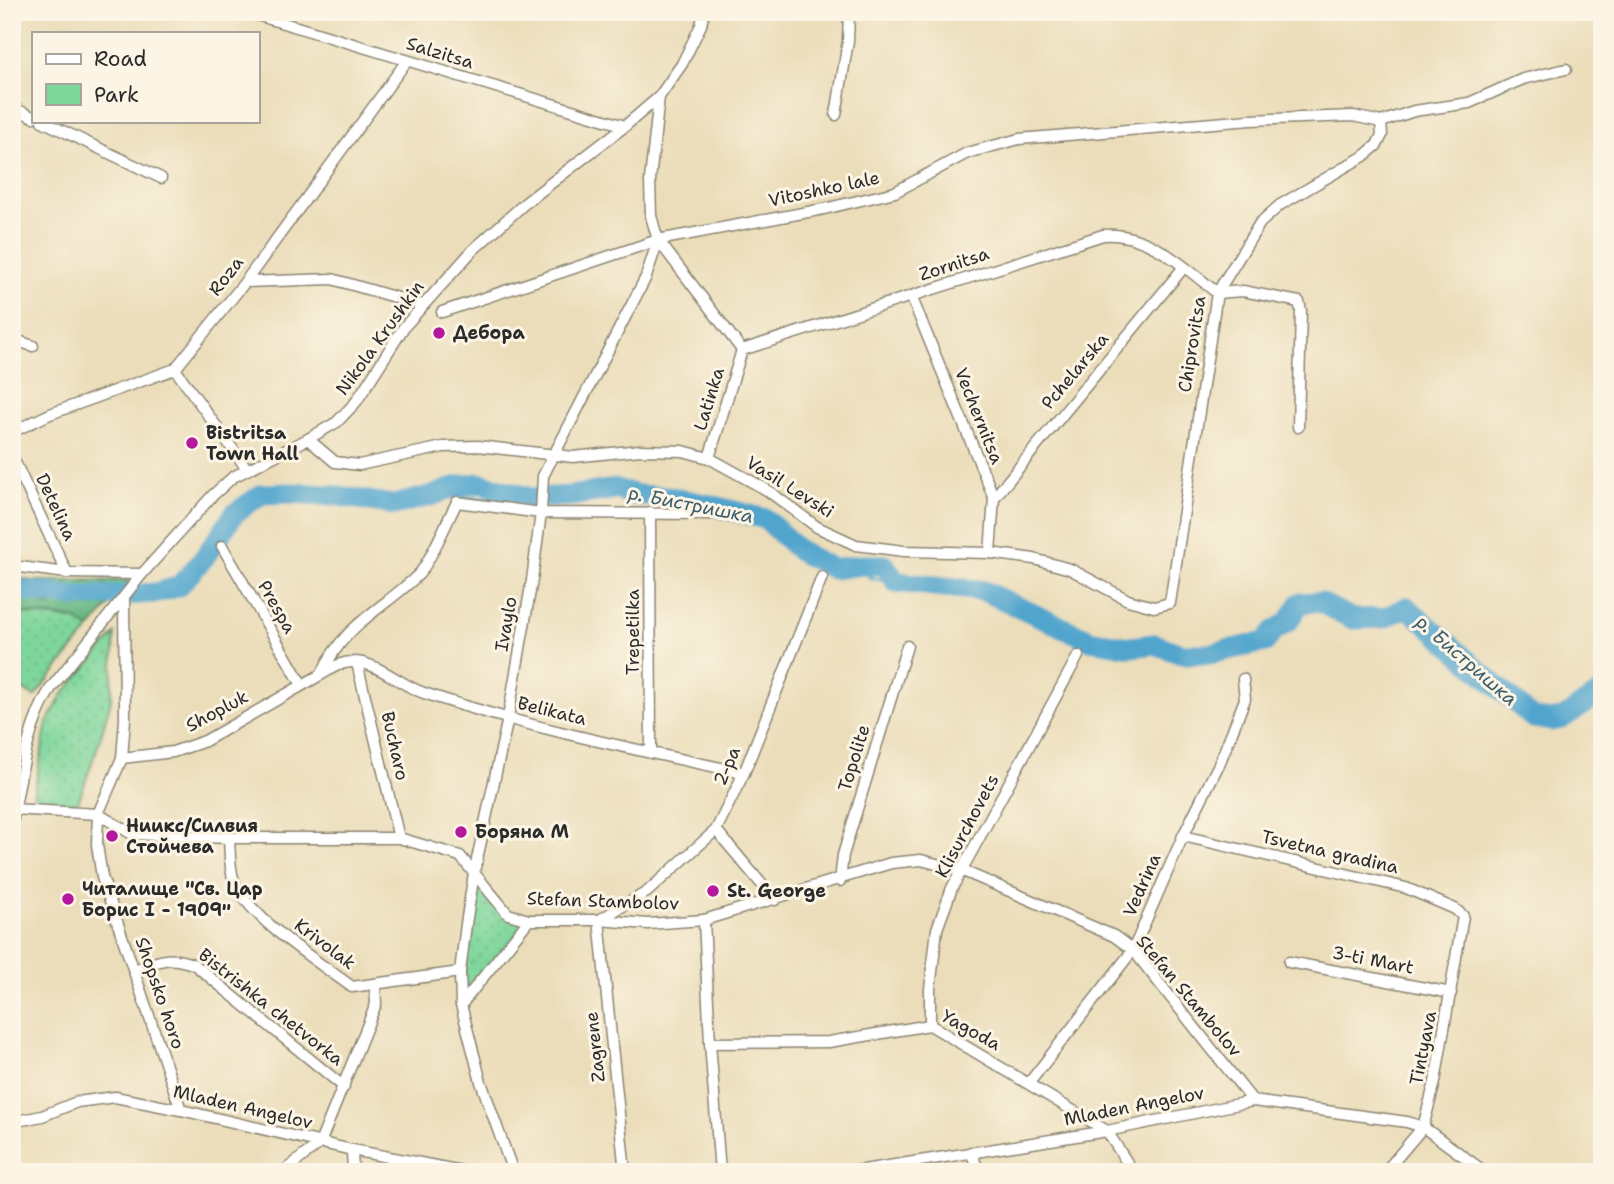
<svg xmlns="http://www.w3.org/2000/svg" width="1614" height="1184" font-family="'Shantell Sans',sans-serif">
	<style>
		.green { fill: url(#green-dots); stroke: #548063; stroke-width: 2 }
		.forest { fill: url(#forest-firs); stroke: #487157; stroke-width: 2 }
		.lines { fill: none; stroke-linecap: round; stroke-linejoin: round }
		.stream { stroke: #51a5cd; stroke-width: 3.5 }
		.river { stroke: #51a5cd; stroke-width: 21 }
		.minor-casing { stroke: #8b8472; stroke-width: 13 }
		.minor { stroke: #fff; stroke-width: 10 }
		.poi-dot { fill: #b5179e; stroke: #fcf5e5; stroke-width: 2.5 }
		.labels { text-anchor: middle; stroke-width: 6; stroke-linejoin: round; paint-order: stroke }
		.street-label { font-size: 18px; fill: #2b2b2b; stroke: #fcf5e5 }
		.poi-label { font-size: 18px; font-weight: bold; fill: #2b2b2b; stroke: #fcf5e5; text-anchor: start }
		.water-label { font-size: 19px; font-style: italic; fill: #3a5c6c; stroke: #fcf5e5 }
	</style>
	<defs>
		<pattern id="green-dots" width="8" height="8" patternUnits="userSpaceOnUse" patternTransform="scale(1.75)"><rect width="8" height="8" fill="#7ed69b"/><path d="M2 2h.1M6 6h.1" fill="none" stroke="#6db886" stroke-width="1.8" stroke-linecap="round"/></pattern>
		<pattern id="forest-firs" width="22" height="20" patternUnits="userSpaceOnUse" patternTransform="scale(1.75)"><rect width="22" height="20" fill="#66b783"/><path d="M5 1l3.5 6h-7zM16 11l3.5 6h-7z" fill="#54956b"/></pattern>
	</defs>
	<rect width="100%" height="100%" fill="#fcf5e5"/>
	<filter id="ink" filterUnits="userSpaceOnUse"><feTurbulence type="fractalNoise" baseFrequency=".0143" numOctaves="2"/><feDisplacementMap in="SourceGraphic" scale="14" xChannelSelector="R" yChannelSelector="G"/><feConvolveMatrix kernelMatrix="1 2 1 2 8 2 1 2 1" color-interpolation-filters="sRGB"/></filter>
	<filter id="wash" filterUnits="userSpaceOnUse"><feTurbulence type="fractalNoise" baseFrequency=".00686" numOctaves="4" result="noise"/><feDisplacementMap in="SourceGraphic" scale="28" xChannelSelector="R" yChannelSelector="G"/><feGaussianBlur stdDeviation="1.57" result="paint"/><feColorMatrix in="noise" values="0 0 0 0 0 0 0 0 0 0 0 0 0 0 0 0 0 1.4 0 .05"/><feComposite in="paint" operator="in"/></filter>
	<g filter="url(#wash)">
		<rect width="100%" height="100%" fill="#ebddb9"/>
		<g class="green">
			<polygon points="15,613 75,619 90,629 34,697 20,687 12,691 12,614"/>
			<polygon points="115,634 111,700 99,743 77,805 32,802 47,723 62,695"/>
			<polygon points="474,873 508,914 529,920 461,1005"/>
		</g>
		<polygon class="forest" points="12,577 33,581 130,580 90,629 75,619 12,612"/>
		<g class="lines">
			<g class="stream">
				<polyline points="434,495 495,500 531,498"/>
				<polyline points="862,565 870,578 896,582"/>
			</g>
			<polyline class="river" points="12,589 78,597 157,593 179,586 204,558 235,513 262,494 292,493 339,496 394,505 434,495 458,486 479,483 531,498 570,496 615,489 638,495 671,497 710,505 766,519 799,551 833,569 862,565 885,565 896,582 984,591 1090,640 1130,647 1155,644 1181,654 1209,654 1265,642 1274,631 1289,621 1300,603 1319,602 1353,619 1384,618 1407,607 1533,718 1551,721 1563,718 1602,692"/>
		</g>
	</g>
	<g filter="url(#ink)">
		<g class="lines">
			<defs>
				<g id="minor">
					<polyline points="247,12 625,126"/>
					<polyline points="12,107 33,117"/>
					<polyline points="836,115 848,41 849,12"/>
					<polyline points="42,121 161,178"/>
					<polyline points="1381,122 1414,111 1469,103 1523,79 1566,69"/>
					<polyline points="12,168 12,170"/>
					<polyline points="658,240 742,350"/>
					<polyline points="245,282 332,279 422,305"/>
					<polyline points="911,296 994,498 990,553"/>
					<polyline points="442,312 658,240 824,209 895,192 967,153 1019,139 1250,120 1353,116 1381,122"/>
					<polyline points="12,339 33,346"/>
					<path d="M742 350 1103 235C1146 231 1185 267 1217 293L1243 291 1299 302 1301 311 1298 427"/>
					<polyline points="175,369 247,469"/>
					<polyline points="12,432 50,414 175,369 245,282 406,62"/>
					<polyline points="308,439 335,462 359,465 443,447 478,446 573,457 640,450 683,451 709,458 767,490 817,527 856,545 904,551 990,553 1034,559 1070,569 1128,600 1154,607 1170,603 1217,293 1260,223 1280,205 1364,156 1377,145 1382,135 1381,122"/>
					<polyline points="12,456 67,573"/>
					<polyline points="709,458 742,350"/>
					<polyline points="994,498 1184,267"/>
					<polyline points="650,512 651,753"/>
					<polyline points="222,546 302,685"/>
					<polyline points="12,566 67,573 142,574"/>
					<polyline points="124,599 125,719 122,758 98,814 97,845 102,877 181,1110"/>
					<polyline points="357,663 399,838"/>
					<path d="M322 674C328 671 334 666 341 664 371 654 398 685 424 693 528 728 637 750 744 773"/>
					<path d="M122 758 173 752 205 741 322 674C342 625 384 609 419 574 429 564 449 517 457 502L541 513 711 514"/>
					<polyline points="12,809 98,814 132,834 229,838 399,838 460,856 508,914 529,920 599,920 648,924 704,920 891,863 921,860 963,871 1114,936 1133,950 1253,1101"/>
					<path d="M12 823C21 777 26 728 51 688L142 574 212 496 233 477 308 439 337 422 356 402 404 327 472 251 524 204 625 126 659 97 682 64 701 25 704 12"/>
					<polyline points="716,830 775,900"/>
					<polyline points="1183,836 1406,888 1455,909 1463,916 1435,1082 1423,1127 1385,1172"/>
					<path d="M229 838C230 852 229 868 234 881 248 918 319 962 352 987L460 972"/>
					<polyline points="840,881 843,855 907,646"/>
					<polyline points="704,920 710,1043 720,1172"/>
					<polyline points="1289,962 1451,993"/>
					<path d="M135 970C159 960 169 955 195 965L344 1087"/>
					<polyline points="461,1005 529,920"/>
					<polyline points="930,1025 930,989 937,929 952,888 1078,656"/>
					<polyline points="710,1043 829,1042 930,1025 1107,1131 1133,1172"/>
					<polyline points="1029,1083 1133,950 1183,836 1220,762 1245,699 1243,679"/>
					<polyline points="12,1122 42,1116 77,1102 115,1097 181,1110 352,1150 467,1172"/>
					<polyline points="352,1150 353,1172"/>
					<polyline points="971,1152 979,1172"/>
					<polyline points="283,1172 320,1143 376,1004 375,984"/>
					<polyline points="513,1172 481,1082 461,1005 460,972 466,924 474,873 508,718 532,580 541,513 543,476 646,277 658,240 651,216 650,180 659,97"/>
					<polyline points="625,1172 599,920 647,892 716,830 744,773 822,577"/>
					<polyline points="851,1172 1107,1131 1253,1101 1407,1122 1423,1127 1485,1172"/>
				</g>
			</defs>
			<use href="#minor" class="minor-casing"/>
			<use href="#minor" class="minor"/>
		</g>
	</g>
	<g class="poi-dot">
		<circle cx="439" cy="333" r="7"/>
		<circle cx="192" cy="443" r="7"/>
		<circle cx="461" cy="832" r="7"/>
		<circle cx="112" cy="836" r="7"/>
		<circle cx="713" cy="891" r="7"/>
		<circle cx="68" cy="899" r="7"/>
	</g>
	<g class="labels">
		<g class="street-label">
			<text transform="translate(440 53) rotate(17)" y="6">Salzitsa</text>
			<text transform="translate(824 189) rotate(-12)" y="6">Vitoshko lale</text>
			<text transform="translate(954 264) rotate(-18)" y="6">Zornitsa</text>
			<text transform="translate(226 276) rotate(-52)" y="6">Roza</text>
			<text transform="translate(380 338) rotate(-54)" y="6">Nikola Krushkin</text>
			<text transform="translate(1192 344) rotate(-81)" y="6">Chiprovitsa</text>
			<text transform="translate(1075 371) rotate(-50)" y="6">Pchelarska</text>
			<text transform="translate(709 399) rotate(-73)" y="6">Latinka</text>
			<text transform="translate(979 416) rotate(68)" y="6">Vechernitsa</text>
			<text transform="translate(790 487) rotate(32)" y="6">Vasil Levski</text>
			<text transform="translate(56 507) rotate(65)" y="6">Detelina</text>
			<text transform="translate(277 607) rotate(60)" y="6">Prespa</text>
			<text transform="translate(506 624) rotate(-80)" y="6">Ivaylo</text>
			<text transform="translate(633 632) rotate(-90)" y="6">Trepetilka</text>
			<text transform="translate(217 711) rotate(-28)" y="6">Shopluk</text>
			<text transform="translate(552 711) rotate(14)" y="6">Belikata</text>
			<text transform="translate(395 746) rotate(77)" y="6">Bucharo</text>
			<text transform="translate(854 758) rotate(-73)" y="6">Topolite</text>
			<text transform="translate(727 766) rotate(-66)" y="6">2-ра</text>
			<text transform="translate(967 826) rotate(-62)" y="6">Klisurchovets</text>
			<text transform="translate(1330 852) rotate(13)" y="6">Tsvetna gradina</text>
			<text transform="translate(1142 885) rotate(-66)" y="6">Vedrina</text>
			<text transform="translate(603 901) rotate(2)" y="6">Stefan Stambolov</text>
			<text transform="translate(325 944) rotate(37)" y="6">Krivolak</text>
			<text transform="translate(1373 960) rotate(11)" y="6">3-ti Mart</text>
			<text transform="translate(160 993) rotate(71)" y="6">Shopsko horo</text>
			<text transform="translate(1189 996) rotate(50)" y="6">Stefan Stambolov</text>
			<text transform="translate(271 1007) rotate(38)" y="6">Bistrishka chetvorka</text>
			<text transform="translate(971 1030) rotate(29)" y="6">Yagoda</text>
			<text transform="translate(595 1047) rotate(-96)" y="6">Zagrene</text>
			<text transform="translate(1423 1048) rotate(-79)" y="6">Tintyava</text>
			<text transform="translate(1134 1106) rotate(-11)" y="6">Mladen Angelov</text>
			<text transform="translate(243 1107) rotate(13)" y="6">Mladen Angelov</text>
		</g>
		<g class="poi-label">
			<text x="453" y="339">Дебора</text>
			<text x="206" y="439">Bistritsa<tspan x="206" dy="21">Town Hall</tspan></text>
			<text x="126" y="832">Ниикс/Силвия<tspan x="126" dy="21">Стойчева</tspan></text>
			<text x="475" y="838">Боряна М</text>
			<text x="82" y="895">Читалище "Св. Цар<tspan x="82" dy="21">Борис I - 1909"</tspan></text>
			<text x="727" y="897">St. George</text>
		</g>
		<g class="water-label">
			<text transform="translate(691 504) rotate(11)" y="7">р. Бистришка</text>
			<text transform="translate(1467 660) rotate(41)" y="7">р. Бистришка</text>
		</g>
	</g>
	<rect width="1614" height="1184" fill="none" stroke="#fcf5e5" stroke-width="42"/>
	<rect x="32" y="32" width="228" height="91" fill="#fcf5e5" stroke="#a8a49b" stroke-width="2"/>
	<rect x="46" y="54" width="35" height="10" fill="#ffffff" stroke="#a8a49b" stroke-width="2"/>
	<text x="94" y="66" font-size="21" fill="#2b2b2b">Road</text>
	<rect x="46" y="84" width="35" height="21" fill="#7ed69b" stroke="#a8a49b" stroke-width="2"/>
	<text x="94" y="102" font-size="21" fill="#2b2b2b">Park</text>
</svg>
